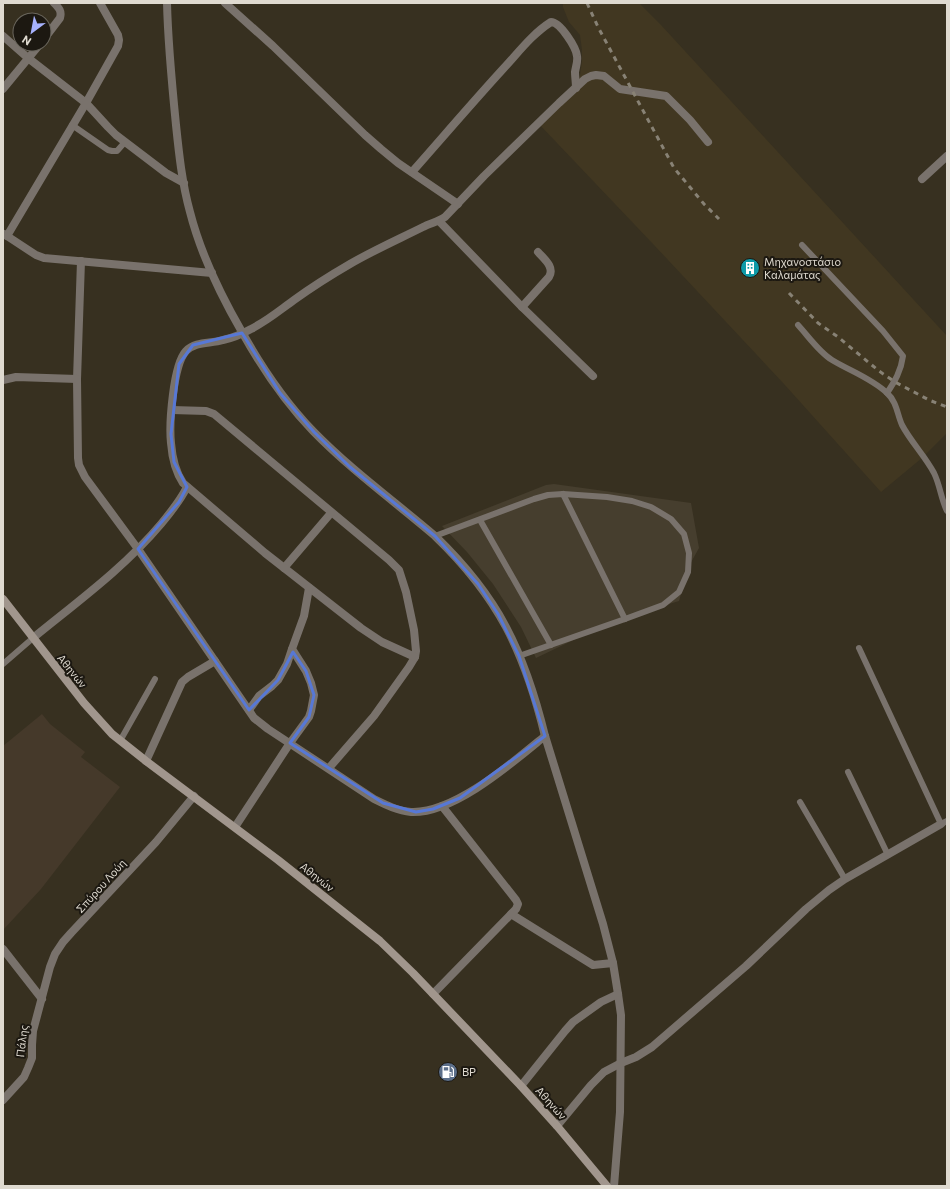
<svg xmlns="http://www.w3.org/2000/svg" width="950" height="1189" font-family="Commissioner,sans-serif">
	<style>
		.commercial { fill: #463e2e }
		.built { fill: #413721 }
		.education { fill: #45392a }
		.lines { fill: none; stroke-linecap: round; stroke-linejoin: round }
		.lane { stroke: #79726c; stroke-width: 6 }
		.street { stroke: #79726c; stroke-width: 8 }
		.secondary { stroke: #a1968d; stroke-width: 8 }
		.rail { stroke: #888275; stroke-width: 3; stroke-dasharray: 5 5; stroke-linecap: butt }
		.marked { fill: none; stroke: #5778d6; stroke-width: 3; stroke-linejoin: round }
		.labels { text-anchor: middle; stroke-width: 4; stroke-linejoin: round; paint-order: stroke }
		.poi-label { font-size: 11px; fill: #dfdad0; stroke: #1c1811; text-anchor: start }
		.street-label { font-size: 11px; fill: #dfdad0; stroke: #1c1811 }
	</style>
	<rect width="100%" height="100%" fill="#373020"/>
	<polygon class="commercial" points="554,484 691,503 699,548 689,566 679,601 613,621 536,658 521,627 493,584 467,552 442,526 546,485"/>
	<polygon class="built" points="563,3 639,3 661,25 947,336 947,433 922,458 881,492 784,384 654,245 538,123 579,83 582,61 582,50 580,35 569,22 563,7"/>
	<polygon class="education" points="42,714 50,724 85,752 81,757 120,787 41,889 3,930 3,746"/>
	<g class="lines">
		<g class="lane">
			<polyline points="72,125 108,150 112,151 117,151 125,142"/>
			<path d="M802 245 883 331 903 356C901 371 895 381 887 393"/>
			<path d="M798 325C809 337 819 352 832 360 850 371 871 378 887 393 897 402 897 414 902 425 911 442 925 456 934 473 940 485 941 499 947 511"/>
			<polyline points="563,494 625,619"/>
			<polyline points="480,520 551,645"/>
			<polyline points="435,536 534,499 548,495 563,494 607,497 632,501 651,507 671,519 684,534 689,553 688,572 679,592 663,605 625,619 519,656"/>
			<polyline points="859,648 941,824 947,821"/>
			<polyline points="3,664 33,638"/>
			<polyline points="120,741 155,679"/>
			<polyline points="848,772 888,855"/>
			<polyline points="800,802 845,879"/>
		</g>
		<g class="street">
			<path d="M167 3C168 44 172 85 176 125 179 154 182 183 190 212 201 255 220 294 242 332 262 368 285 402 313 431 351 470 394 501 435 536 462 562 488 593 506 627 524 661 536 699 545 736L603 924 613 963 618 994 621 1015 620 1112 614 1186"/>
			<polyline points="225,3 273,46 365,135 381,149 398,163 458,204"/>
			<polyline points="3,36 28,58 86,103 108,127 116,135 166,173 184,183"/>
			<path d="M44 39 60 18C62 11 59 8 54 3"/>
			<polyline points="3,89 40,44"/>
			<path d="M412 172C442 138 472 103 503 69 518 53 532 34 551 22 560 22 576 47 577 56 578 61 576 66 575 72 575 77 576 82 576 88"/>
			<polyline points="922,179 947,156"/>
			<polyline points="439,221 522,307 593,376"/>
			<polyline points="4,234 36,255 44,258 212,273"/>
			<polyline points="7,236 86,103 118,46 119,40 118,35 100,3"/>
			<path d="M81 261 77 379 78 458 79 465 85 477 138 549 254 718 268 729 374 799C386 805 398 811 411 812 454 814 513 762 545 736"/>
			<path d="M522 307 549 277C555 267 544 259 538 252"/>
			<polyline points="3,380 16,377 77,379"/>
			<polyline points="172,410 206,411 214,414 389,560 399,570 406,592 414,630 416,651 415,657 409,667 374,716 329,768"/>
			<polyline points="284,568 331,513"/>
			<path d="M33 638C77 602 124 568 161 524 171 512 180 501 187 487"/>
			<path d="M415 657 382 642 361 628 265 553 183 483C175 471 172 456 171 443 169 424 173 365 186 351 196 341 210 344 223 340 233 338 242 334 251 329 267 321 280 310 294 300 312 287 331 275 350 264 374 250 399 239 423 227 430 223 438 222 445 217L484 176 559 103 585 79 591 76 596 75 604 76 620 89 666 96 690 120 708 142"/>
			<polyline points="249,710 259,696 272,686 278,680 287,664 292,649"/>
			<polyline points="146,761 182,682 188,677 215,661"/>
			<polyline points="235,827 290,743 309,717 311,711 314,695 311,683 306,671 292,649 304,616 309,588"/>
			<polyline points="511,914 593,965 613,963"/>
			<polyline points="3,949 42,999"/>
			<polyline points="433,994 516,909 518,904 516,900 442,806"/>
			<polyline points="521,1086 565,1031 573,1022 601,1002 618,994"/>
			<polyline points="3,1100 24,1077 28,1068 32,1058 32,1045 33,1031 50,967 55,954 63,942 71,933 156,842 194,796"/>
			<polyline points="557,1126 591,1085 604,1072 621,1063 636,1057 652,1047 746,966 806,909 829,890 845,879 941,824"/>
		</g>
		<polyline class="secondary" points="3,599 84,703 112,734 146,761 278,860 380,941 413,973 521,1086 557,1126 607,1186"/>
		<g class="rail">
			<polyline points="587,3 598,27 674,168 704,204 719,219"/>
			<polyline points="789,293 818,323 838,337 879,371 895,382 929,400 947,407"/>
		</g>
	</g>
	<path class="marked" d="M242 333 280 393 314 432 350 467 435 536 478 584 498 614 519 656 545 736 460 798 433 809 416 812 383 803 290 743 309 717 314 695 306 671 293 652 278 680 249 710 138 549 179 502 187 487 174 462 171 434 179 364 193 345Z"/>
	<defs>
		<symbol id="building-disc" viewBox="-11 -11 22 22"><circle r="9.5" fill="#0f9aa8" stroke="#1c1811"/><path d="M-4-6H4V6H1V3H-1V6H-4ZM-2.5-4.3h1.7v1.8h-1.7ZM.8-4.3h1.7v1.8H.8ZM-2.5-1h1.7V.8h-1.7ZM.8-1h1.7V.8H.8Z" fill="#fff"/></symbol>
		<symbol id="fuel-disc" viewBox="-11 -11 22 22"><circle r="9.5" fill="#5c6f8a" stroke="#1c1811"/><path d="M-5.5-6h7V0h2V4h1.3V-2.5L3-4.5l.8-.8L6-3V5H2.5V1h-1V6h-7ZM-4.2-4.7v3.2H.2V-4.7Z" fill="#fff"/></symbol>
	</defs>
	<g fill-rule="evenodd">
		<use href="#building-disc" x="739" y="257" width="22" height="22"/>
		<use href="#fuel-disc" x="437" y="1061" width="22" height="22"/>
	</g>
	<g class="labels">
		<g class="poi-label">
			<text x="764" y="266">Μηχανοστάσιο<tspan x="764" dy="13">Καλαμάτας</tspan></text>
			<text x="462" y="1076">BP</text>
		</g>
		<g class="street-label">
			<text transform="translate(72 671) rotate(51)" y="4">Αθηνών</text>
			<text transform="translate(317 877) rotate(38)" y="4">Αθηνών</text>
			<text transform="translate(101 886) rotate(-48)" y="4">Σπύρου Λούη</text>
			<text transform="translate(22 1041) rotate(-83)" y="4">Πάλης</text>
			<text transform="translate(551 1103) rotate(48)" y="4">Αθηνών</text>
		</g>
	</g>
	<rect width="950" height="1189" fill="none" stroke="#dfdad0" stroke-width="8"/>
	<g transform="translate(32 32) rotate(212)"><circle r="19" fill="#1c1811" stroke="#6a665d"/>
	<path d="M0-3L7 15L0 10L-7 15Z" fill="#a6b1fc"/>
	<text y="-6" font-size="11" font-weight="bold" text-anchor="middle" fill="#dfdad0">N</text>
	</g>
</svg>
